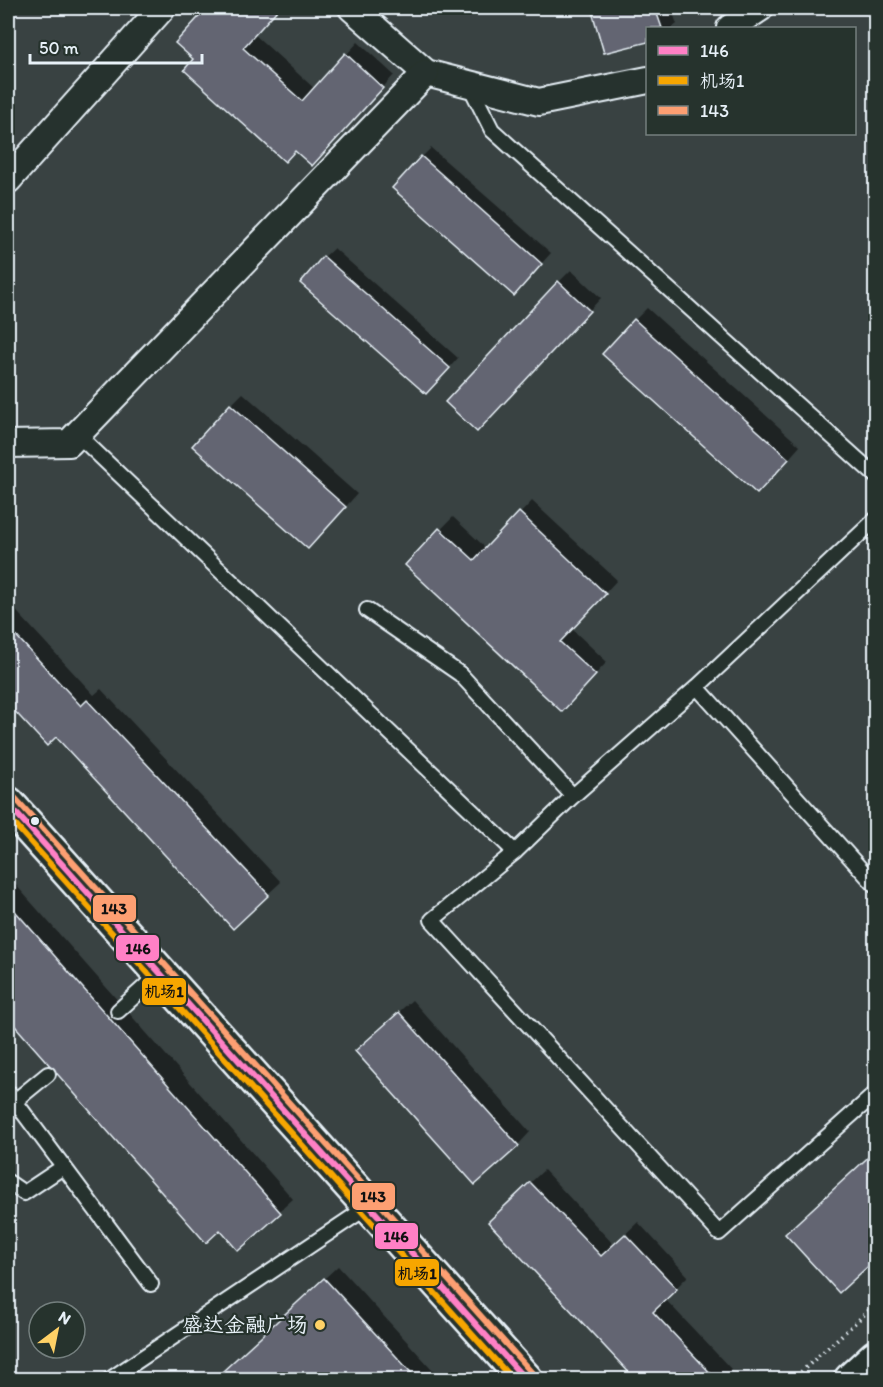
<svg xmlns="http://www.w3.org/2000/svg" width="883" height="1387" font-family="Itim,'LXGW WenKai TC',sans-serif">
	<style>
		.shadow { fill: #0007 }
		.building { fill: #646572; stroke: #e8f1f8; stroke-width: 1.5 }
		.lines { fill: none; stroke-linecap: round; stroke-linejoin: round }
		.lane-casing { stroke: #e8f1f8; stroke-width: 18 }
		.street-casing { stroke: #e8f1f8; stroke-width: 30 }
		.secondary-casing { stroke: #e8f1f8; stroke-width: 38 }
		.path { stroke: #e8f1f8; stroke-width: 4; stroke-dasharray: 1.5 4.5; stroke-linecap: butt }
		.lane { stroke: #26332d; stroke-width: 14 }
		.street { stroke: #26332d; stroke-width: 26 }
		.secondary { stroke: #26332d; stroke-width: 33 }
		.bus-1-casing { stroke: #26332d; stroke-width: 10 }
		.bus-2-casing { stroke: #26332d; stroke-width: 10 }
		.bus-3-casing { stroke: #26332d; stroke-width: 10 }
		.bus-1 { stroke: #ff80c5; stroke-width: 6 }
		.bus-2 { stroke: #f7a600; stroke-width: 6 }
		.bus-3 { stroke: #fd9f72; stroke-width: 6 }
		.bus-dot { fill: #e8f1f8; stroke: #26332d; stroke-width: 2 }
		.poi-dot { fill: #ffd166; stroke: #26332d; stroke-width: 2 }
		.labels { text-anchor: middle; stroke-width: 4.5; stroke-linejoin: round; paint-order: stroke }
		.poi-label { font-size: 21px; fill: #e8f1f8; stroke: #26332d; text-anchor: end }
		.line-badge { stroke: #26332d; stroke-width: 2 }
		.pale-badge-label { font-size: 16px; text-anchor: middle; font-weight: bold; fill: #111 }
	</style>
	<rect width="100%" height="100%" fill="#394242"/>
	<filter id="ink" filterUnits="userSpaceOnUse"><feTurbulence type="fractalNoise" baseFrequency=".0167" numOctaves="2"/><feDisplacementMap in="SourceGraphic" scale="12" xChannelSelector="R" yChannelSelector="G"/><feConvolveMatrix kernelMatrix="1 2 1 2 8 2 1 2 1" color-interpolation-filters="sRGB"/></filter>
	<g filter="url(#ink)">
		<g class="shadow">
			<polygon points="209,8 279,8 254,34 315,89 358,42 394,75 325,152 195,59 177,43"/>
			<polygon points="592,8 671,8 677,24 672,28 648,28 605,51"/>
			<polygon points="431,148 551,253 523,284 422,157"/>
			<polygon points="334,248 458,358 436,383 324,257"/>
			<polygon points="571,270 601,298 489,417 559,282"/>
			<polygon points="647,308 800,446 770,480 635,320"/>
			<polygon points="243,393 357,494 321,535 231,405"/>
			<polygon points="532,501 617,580 572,629 607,662 574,697 407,564 453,517 487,549"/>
			<polygon points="8,602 94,695 101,689 281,882 268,894 56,735 47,744 8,701"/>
			<polygon points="8,876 293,1199 238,1249 220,1228 206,1240 8,1015"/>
			<polygon points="412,1000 530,1132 518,1145 369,1039"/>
			<polygon points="544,1170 614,1245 638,1222 688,1276 665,1299 731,1369 720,1380 638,1380 502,1209"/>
			<polygon points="338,1266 442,1380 214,1380 237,1359"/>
		</g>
		<g class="building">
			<polygon points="207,8 279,8 243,48 302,101 345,53 383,88 312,166 295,151 285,162 184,70 193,59 175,43"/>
			<polygon points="591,8 655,8 662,28 648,28 648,42 604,53"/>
			<polygon points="421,156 542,264 514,296 392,188"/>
			<polygon points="323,256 450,368 426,394 300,283"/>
			<polygon points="558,281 590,311 477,432 445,402"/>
			<polygon points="634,319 789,459 757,494 602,354"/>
			<polygon points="230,404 346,507 308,549 192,446"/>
			<polygon points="519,512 606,594 560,642 596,675 562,712 405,565 439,528 474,560"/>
			<polygon points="8,627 81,706 87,700 269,895 233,929 56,737 47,746 8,704"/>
			<polygon points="8,903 281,1213 238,1251 220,1230 206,1243 8,1018"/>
			<polygon points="399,1012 519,1146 475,1185 355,1051"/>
			<polygon points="876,1150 876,1259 839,1293 785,1234"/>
			<polygon points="530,1182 601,1256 625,1234 677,1289 653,1312 717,1380 636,1380 488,1222"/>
			<polygon points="324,1278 418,1380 214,1380 223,1371"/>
		</g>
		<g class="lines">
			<defs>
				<g id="lane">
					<polyline points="469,84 492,130 876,476"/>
					<polyline points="78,435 515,852 573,796 697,687 876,519"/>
					<polyline points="367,610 460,674 573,796"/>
					<polyline points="697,687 876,886"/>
					<polyline points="515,852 432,920 719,1233 876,1093"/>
					<polyline points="118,1011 160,973"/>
					<polyline points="8,1092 151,1284"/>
					<polyline points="15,1101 48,1074"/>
					<polyline points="8,1182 24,1193 63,1167"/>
					<polyline points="109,1380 369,1206"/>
				</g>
				<g id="street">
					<polyline points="352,8 426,73 539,102 648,80"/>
					<polyline points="730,28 760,8"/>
					<polyline points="8,180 162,8"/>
					<polyline points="8,444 69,443 426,73"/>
				</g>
				<g id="secondary">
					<polyline points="8,804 526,1380"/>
					<polyline points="851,1380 876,1357"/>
				</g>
			</defs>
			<use href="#lane" class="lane-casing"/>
			<use href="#street" class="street-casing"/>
			<use href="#secondary" class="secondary-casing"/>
			<polyline class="path" points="792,1380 876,1304"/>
			<use href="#lane" class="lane"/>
			<use href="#street" class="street"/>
			<use href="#secondary" class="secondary"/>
			<defs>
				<polyline id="bus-1" points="8,804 526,1380"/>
				<polyline id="bus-2" points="8,817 513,1380"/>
				<polyline id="bus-3" points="15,798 533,1374"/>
			</defs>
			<use href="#bus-1" class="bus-1-casing"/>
			<use href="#bus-2" class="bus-2-casing"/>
			<use href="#bus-3" class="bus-3-casing"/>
			<use href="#bus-1" class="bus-1"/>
			<use href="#bus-2" class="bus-2"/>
			<use href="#bus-3" class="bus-3"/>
		</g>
	</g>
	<circle class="bus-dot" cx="35" cy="821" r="5"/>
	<circle class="poi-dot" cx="320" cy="1325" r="6"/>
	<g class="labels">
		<g class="poi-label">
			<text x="308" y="1332">盛达金融广场</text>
		</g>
	</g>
	<g class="line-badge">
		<rect x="92" y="894" width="45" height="29" rx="6" fill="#fd9f72"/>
		<rect x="115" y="934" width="45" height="28" rx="6" fill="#ff80c5"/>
		<rect x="141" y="977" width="46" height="29" rx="6" fill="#f7a600"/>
		<rect x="351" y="1182" width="45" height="29" rx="6" fill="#fd9f72"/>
		<rect x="374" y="1222" width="45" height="28" rx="6" fill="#ff80c5"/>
		<rect x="394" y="1258" width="46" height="29" rx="6" fill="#f7a600"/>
	</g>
	<g class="pale-badge-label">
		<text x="114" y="914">143</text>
		<text x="138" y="954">146</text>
		<text x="164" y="997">机场1</text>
		<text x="373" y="1202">143</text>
		<text x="396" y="1242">146</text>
		<text x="417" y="1279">机场1</text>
	</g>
	<rect width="883" height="1387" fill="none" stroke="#26332d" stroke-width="30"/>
	<rect x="15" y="15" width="853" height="1357" fill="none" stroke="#e8f1f8" stroke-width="2" filter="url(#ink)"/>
	<rect x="646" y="27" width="210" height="108" fill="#26332d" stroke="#747f7e" stroke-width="1.5"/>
	<rect x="658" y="46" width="30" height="9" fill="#ff80c5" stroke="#747f7e" stroke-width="1.5"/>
	<text x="700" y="57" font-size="18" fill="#e8f1f8">146</text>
	<rect x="658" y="76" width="30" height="9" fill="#f7a600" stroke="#747f7e" stroke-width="1.5"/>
	<text x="700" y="87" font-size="18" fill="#e8f1f8">机场1</text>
	<rect x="658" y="106" width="30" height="9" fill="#fd9f72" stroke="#747f7e" stroke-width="1.5"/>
	<text x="700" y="117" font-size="18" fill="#e8f1f8">143</text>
	<g transform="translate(57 1330) rotate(32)"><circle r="28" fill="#26332d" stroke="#747f7e" stroke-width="1.5"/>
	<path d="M0-4.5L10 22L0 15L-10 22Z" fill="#ffd166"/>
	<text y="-9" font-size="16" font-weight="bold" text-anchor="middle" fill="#e8f1f8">N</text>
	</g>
	<path d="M30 54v9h172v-9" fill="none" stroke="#e8f1f8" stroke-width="3"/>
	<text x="39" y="54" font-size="18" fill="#e8f1f8" stroke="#26332d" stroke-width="4.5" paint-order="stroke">50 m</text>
</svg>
